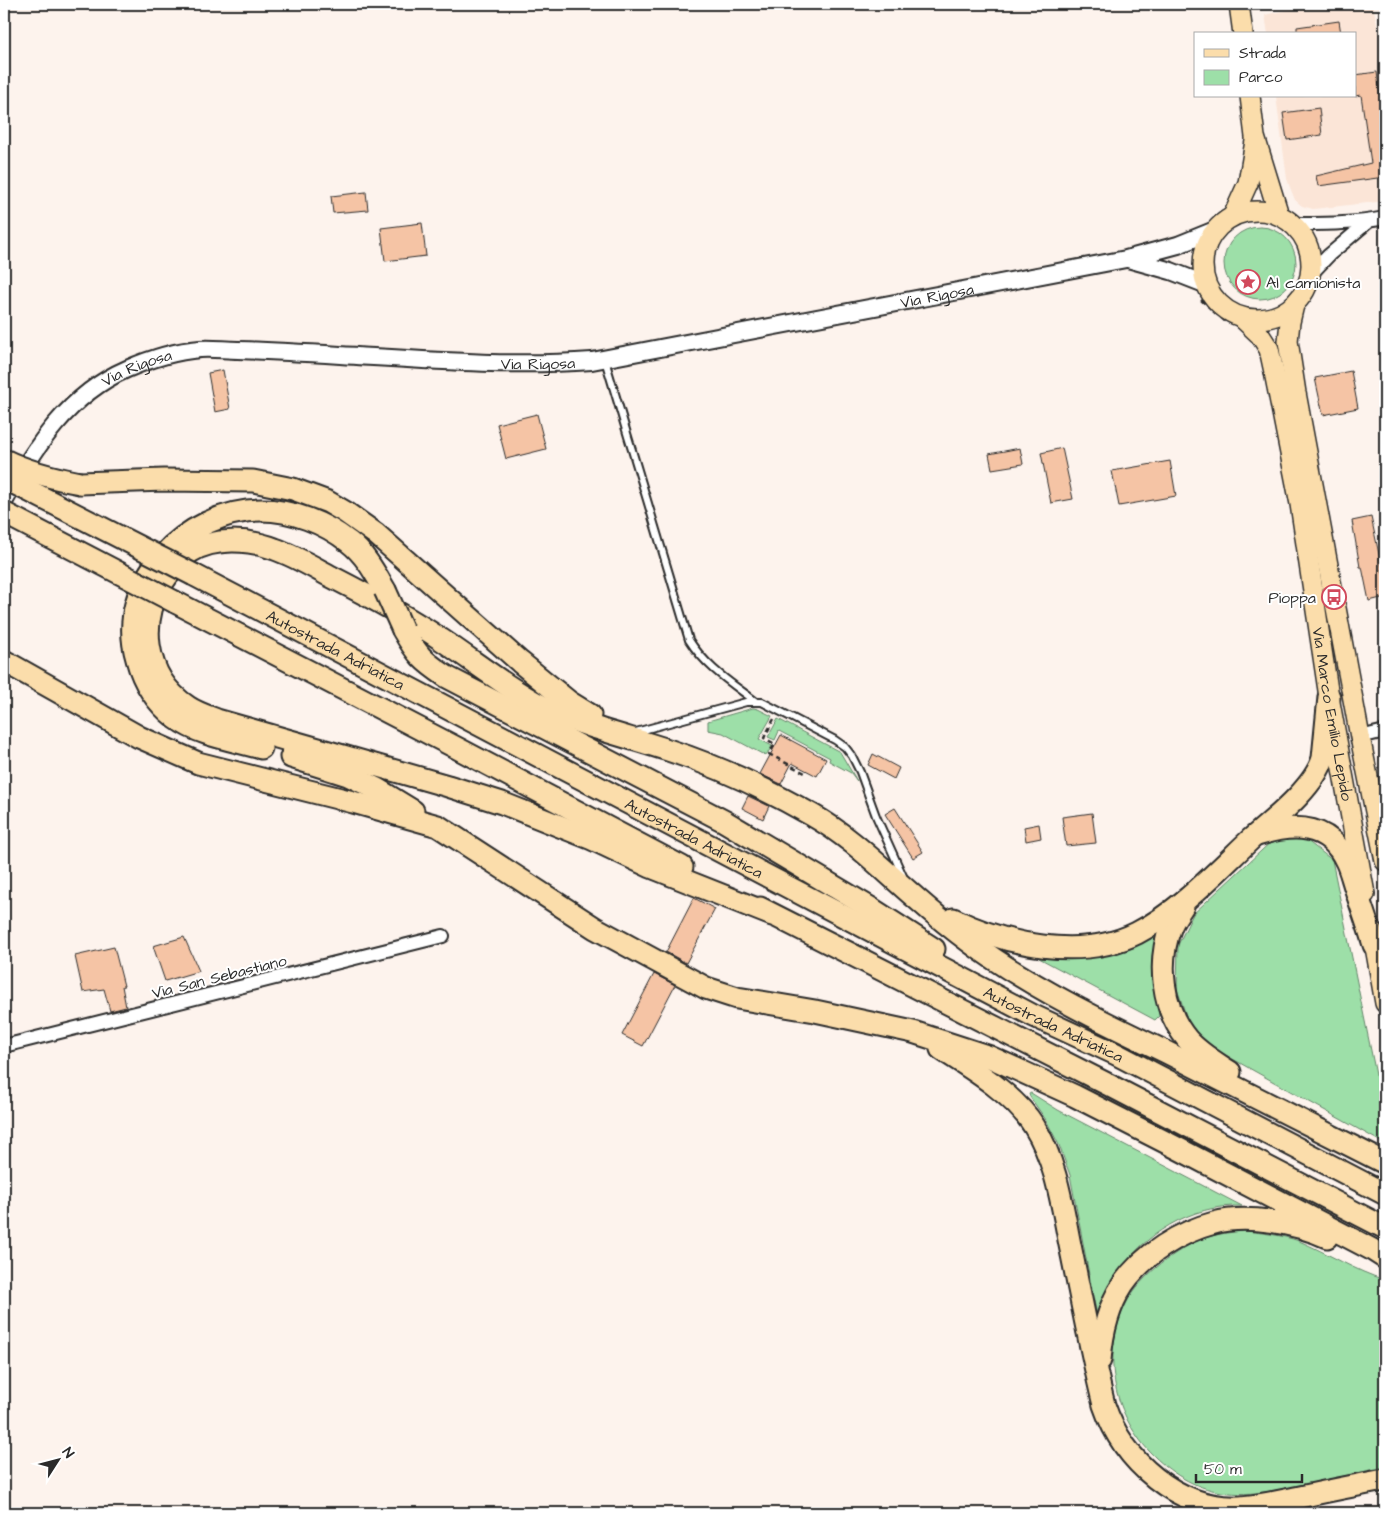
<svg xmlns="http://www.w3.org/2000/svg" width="1389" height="1517" font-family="'Architects Daughter',sans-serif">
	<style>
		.built { fill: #fbe5d7 }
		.green { fill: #9ddfa8; stroke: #64856a }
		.building { fill: #f5c4a5; stroke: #2b2b2b }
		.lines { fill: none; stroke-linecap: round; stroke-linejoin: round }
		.service-casing { stroke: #2b2b2b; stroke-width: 10 }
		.minor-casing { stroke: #2b2b2b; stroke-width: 16 }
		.secondary-casing { stroke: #2b2b2b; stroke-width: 20 }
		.primary-casing { stroke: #2b2b2b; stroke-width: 22 }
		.motorway-casing { stroke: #2b2b2b; stroke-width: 25 }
		.path { stroke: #2b2b2b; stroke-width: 2.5; stroke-dasharray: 5 4; stroke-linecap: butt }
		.service { stroke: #fff; stroke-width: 6 }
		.minor { stroke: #fff; stroke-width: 12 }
		.secondary { stroke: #fff; stroke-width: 16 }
		.primary { stroke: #fbddab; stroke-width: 19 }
		.motorway { stroke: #fbddab; stroke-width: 21 }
		.motorway-bridge-casing { stroke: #2b2b2b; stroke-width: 25; stroke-linecap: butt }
		.motorway-bridge { stroke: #fbddab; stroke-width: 21 }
		.labels { text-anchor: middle; stroke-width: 4; stroke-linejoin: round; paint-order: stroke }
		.poi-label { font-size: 16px; fill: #2b2b2b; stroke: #fff; text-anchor: start }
		.street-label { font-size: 16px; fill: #2b2b2b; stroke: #fff }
	</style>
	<rect width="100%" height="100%" fill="#fdf3ed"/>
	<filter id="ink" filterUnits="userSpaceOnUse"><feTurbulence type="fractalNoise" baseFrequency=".02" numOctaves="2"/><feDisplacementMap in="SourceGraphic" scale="10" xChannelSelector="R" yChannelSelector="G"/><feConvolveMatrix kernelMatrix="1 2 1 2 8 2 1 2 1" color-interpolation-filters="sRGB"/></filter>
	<g filter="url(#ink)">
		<polygon class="built" points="1313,4 1373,4 1385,66 1385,201 1313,209 1302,206 1295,200 1291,190 1287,179 1276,96 1355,96 1355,34 1268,34 1265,15"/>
		<g class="green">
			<circle cx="1260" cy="263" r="36"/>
			<polygon points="753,708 758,709 772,716 759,739 772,746 766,756 723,733 708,730 708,721"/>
			<polygon points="778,719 840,752 857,781 851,773 829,761 830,758 779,731 775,740 768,737"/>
			<polygon points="1275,838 1306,840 1332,860 1385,1119 1385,1144 1213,1048 1190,1027 1177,989 1178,945 1193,914"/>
			<polygon points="1163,924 1156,995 1159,1016 1155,1020 1039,958 1040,956 1078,958 1098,954"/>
			<path d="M1031 1093 1058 1110 1242 1206C1192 1204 1141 1235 1116 1277 1108 1289 1103 1303 1097 1316L1070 1175 1059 1145 1046 1120 1030 1097 1029 1094Z"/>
			<path d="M1245 1231C1263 1233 1282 1235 1299 1241 1328 1253 1355 1271 1385 1280V1467C1361 1472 1336 1478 1311 1483 1281 1489 1253 1497 1222 1492 1194 1488 1169 1472 1150 1452 1112 1412 1101 1352 1127 1302 1140 1276 1177 1249 1204 1238 1217 1234 1231 1232 1245 1231Z"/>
		</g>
		<g class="building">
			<polygon points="1339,21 1341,34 1297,34 1297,27"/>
			<polygon points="1377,72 1385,135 1385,177 1318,186 1316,176 1371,163 1361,95 1355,96 1355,75"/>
			<polygon points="1319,108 1322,135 1287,140 1283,113"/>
			<polygon points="366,192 368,210 333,213 331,196"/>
			<polygon points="422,223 426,256 385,261 381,228"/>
			<polygon points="223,370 230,409 215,412 208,373"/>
			<polygon points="1351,371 1358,408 1323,415 1315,378"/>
			<polygon points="537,414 546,449 506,459 497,424"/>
			<polygon points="1020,448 1023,464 992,469 989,454"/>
			<polygon points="1062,448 1073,499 1051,503 1041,453"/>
			<polygon points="1170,461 1176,496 1119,506 1112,471"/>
			<polygon points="1371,517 1385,582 1385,597 1369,601 1362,567 1360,567 1352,521"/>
			<polygon points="781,735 826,759 817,776 792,763 781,784 760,774"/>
			<polygon points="873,754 899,768 894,779 868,765"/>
			<polygon points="748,796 769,806 763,819 742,808"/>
			<polygon points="895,808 923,852 913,858 885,814"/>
			<polygon points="1092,813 1096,843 1066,846 1062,817"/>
			<polygon points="1039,824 1041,838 1026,841 1024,827"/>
			<polygon points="694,898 715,909 686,963 666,952"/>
			<polygon points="184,937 199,971 165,981 153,946"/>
			<polygon points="114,947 124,986 122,986 126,1007 110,1011 104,989 83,992 75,956"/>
			<polygon points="654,974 675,985 643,1046 622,1035"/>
		</g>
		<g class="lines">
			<defs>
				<g id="service">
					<path d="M605 360 689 640C706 667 730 682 755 701"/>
					<polyline points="632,733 746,702 762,702 835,740 845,747 852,756 860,772 876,816 903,876"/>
				</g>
				<g id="minor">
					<path d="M1292 224C1324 224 1355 224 1385 218"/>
					<polyline points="1311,274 1329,255 1369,221"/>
					<polyline points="1360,737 1385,731"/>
					<polyline points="4,1046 443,936"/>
				</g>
				<g id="secondary">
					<polyline points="1128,259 1171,271 1207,285"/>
					<path id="s1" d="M4 502C34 448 69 394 127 369 150 359 176 351 200 349 213 348 225 350 238 350 272 351 306 353 340 355 424 360 508 367 592 361L1126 259 1178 245 1215 230"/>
				</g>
				<g id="primary">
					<polyline points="1239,4 1243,34"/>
					<polyline points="1250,96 1255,137 1279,215"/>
					<circle cx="1257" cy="265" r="54"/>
					<polyline points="1233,216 1248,183 1255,141"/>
					<polyline points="1294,305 1290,322 1288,341 1296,393 1360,737 1385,861"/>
					<path id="s2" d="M1242 318 1260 335 1269 349 1274 372 1300 504 1329 697 1365 894"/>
					<polyline points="1372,930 1385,1003"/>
				</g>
				<g id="motorway">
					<polyline points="80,483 164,480 253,481 293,489 328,502 345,512 376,534 520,662 569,702 590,715"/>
					<path id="s3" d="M194 575 1034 1016 1116 1054 1385 1194"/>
					<polyline points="175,602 457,748 682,867"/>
					<path d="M403 630C417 655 423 661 447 677L724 821 872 909 934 949"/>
					<polyline points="4,661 139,737 198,763 353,802 438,826 595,928 706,988 737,998 815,1011 913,1032 990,1057 1075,1096 1179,1149 1371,1249 1385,1258"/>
					<path d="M261 748C234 740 200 736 176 718 157 703 143 682 137 659 114 582 186 511 261 510 292 510 325 523 349 542 365 554 375 573 385 590"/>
					<polyline points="291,757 348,775 377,789 413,811"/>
					<path d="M1257 835C1292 824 1328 822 1346 861 1350 869 1352 878 1355 887 1361 906 1368 925 1374 945"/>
					<path d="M1183 906C1179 912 1174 919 1171 926 1157 962 1162 1009 1187 1039 1199 1053 1215 1062 1230 1072"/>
					<polyline points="760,908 1109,1085 1385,1228"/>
					<path d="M772 915 651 867 592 839 502 803 448 786 217 720C207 716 197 713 188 707 143 677 136 617 168 575 175 567 182 558 190 552 215 537 249 539 275 549 295 556 313 567 332 577 369 596 407 616 442 640 472 660 502 684 534 702 575 725 623 735 668 750 718 766 766 789 812 815 851 837 883 870 917 899 949 927 982 953 1019 975 1066 1004 1116 1028 1166 1052 1239 1089 1312 1126 1385 1163"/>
					<path d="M953 919C1006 945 1081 961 1137 933 1180 911 1216 872 1251 839 1274 819 1315 787 1323 758L1329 697"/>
					<path d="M941 1049C971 1068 1015 1095 1034 1126 1056 1161 1062 1205 1070 1245 1081 1298 1091 1352 1104 1405 1123 1461 1177 1510 1240 1507 1260 1506 1280 1501 1300 1497 1328 1491 1357 1485 1385 1480"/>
					<path d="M1100 1360C1102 1333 1108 1307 1123 1284 1144 1254 1180 1232 1214 1223 1247 1214 1296 1223 1327 1237"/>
				</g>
			</defs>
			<use href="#service" class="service-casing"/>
			<use href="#minor" class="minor-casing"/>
			<use href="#secondary" class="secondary-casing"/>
			<use href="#primary" class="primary-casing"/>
			<use href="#motorway" class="motorway-casing"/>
			<g class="path">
				<polyline points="1195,266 1195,254"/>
				<polyline points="1308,298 1316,286"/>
				<polyline points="1201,300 1227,323"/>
				<polyline points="774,719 764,738 775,744 769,754 805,773 806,771"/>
			</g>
			<use href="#service" class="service"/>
			<use href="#minor" class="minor"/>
			<use href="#secondary" class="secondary"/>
			<use href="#primary" class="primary"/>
			<use href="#motorway" class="motorway"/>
			<defs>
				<g id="motorway-bridge">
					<path d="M4 460C28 472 53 478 80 483"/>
					<polyline points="4,478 194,575"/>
					<polyline points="4,513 175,602"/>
					<polyline points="385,590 403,630"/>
				</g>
			</defs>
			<use href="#motorway-bridge" class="motorway-bridge-casing"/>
			<use href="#motorway-bridge" class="motorway-bridge"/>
		</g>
	</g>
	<defs>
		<symbol id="sight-ring" viewBox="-11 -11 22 22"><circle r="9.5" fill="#fff" stroke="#d1495b" stroke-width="1.5"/><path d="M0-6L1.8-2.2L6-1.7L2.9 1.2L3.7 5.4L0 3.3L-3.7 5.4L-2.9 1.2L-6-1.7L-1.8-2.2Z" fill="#d1495b"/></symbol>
		<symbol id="bus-ring" viewBox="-11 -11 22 22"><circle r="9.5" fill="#fff" stroke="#d1495b" stroke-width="1.5"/><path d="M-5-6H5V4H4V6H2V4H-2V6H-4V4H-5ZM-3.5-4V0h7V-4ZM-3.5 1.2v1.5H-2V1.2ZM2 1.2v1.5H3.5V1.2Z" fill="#d1495b"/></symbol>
	</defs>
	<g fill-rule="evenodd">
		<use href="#sight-ring" x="1234" y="268" width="28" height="28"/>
		<use href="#bus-ring" x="1320" y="583" width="28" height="28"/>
	</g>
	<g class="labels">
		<g class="poi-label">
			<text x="1266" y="288">Al camionista</text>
			<text x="1316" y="603" text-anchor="end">Pioppa</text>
		</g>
		<g class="street-label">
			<text dy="6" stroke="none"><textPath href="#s1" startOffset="1004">Via Rigosa</textPath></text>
			<text dy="6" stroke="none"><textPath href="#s1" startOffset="599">Via Rigosa</textPath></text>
			<text dy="6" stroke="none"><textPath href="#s1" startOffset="194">Via Rigosa</textPath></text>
			<text dy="6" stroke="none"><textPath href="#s3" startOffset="160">Autostrada Adriatica</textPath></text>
			<text dy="6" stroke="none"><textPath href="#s2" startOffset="412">Via Marco Emilio Lepido</textPath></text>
			<text dy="6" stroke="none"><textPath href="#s3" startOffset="565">Autostrada Adriatica</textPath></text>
			<text transform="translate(219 976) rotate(-14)" y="6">Via San Sebastiano</text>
			<text dy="6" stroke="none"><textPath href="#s3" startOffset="970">Autostrada Adriatica</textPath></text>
		</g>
	</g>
	<rect width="1389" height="1517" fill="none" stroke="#fff" stroke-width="20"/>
	<rect x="10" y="10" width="1369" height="1497" fill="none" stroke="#2b2b2b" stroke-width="2" filter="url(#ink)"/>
	<rect x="1194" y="32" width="162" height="65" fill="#ffffff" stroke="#aaaaaa"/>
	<rect x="1204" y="49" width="25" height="8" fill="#fbddab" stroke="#aaaaaa"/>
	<text x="1239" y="58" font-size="15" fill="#2b2b2b">Strada</text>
	<rect x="1204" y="70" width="25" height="15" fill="#9ddfa8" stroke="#aaaaaa"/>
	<text x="1239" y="82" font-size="15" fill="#2b2b2b">Parco</text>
	<g transform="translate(58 1460) rotate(54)" stroke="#ffffff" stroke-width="4" paint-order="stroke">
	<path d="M0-4L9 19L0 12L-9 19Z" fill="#2b2b2b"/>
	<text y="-8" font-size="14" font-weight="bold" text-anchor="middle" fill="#2b2b2b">N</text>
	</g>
	<path d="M1196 1474v8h106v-8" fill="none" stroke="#2b2b2b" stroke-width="2.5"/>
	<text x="1204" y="1474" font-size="15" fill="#2b2b2b" stroke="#ffffff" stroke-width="4" paint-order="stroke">50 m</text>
</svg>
